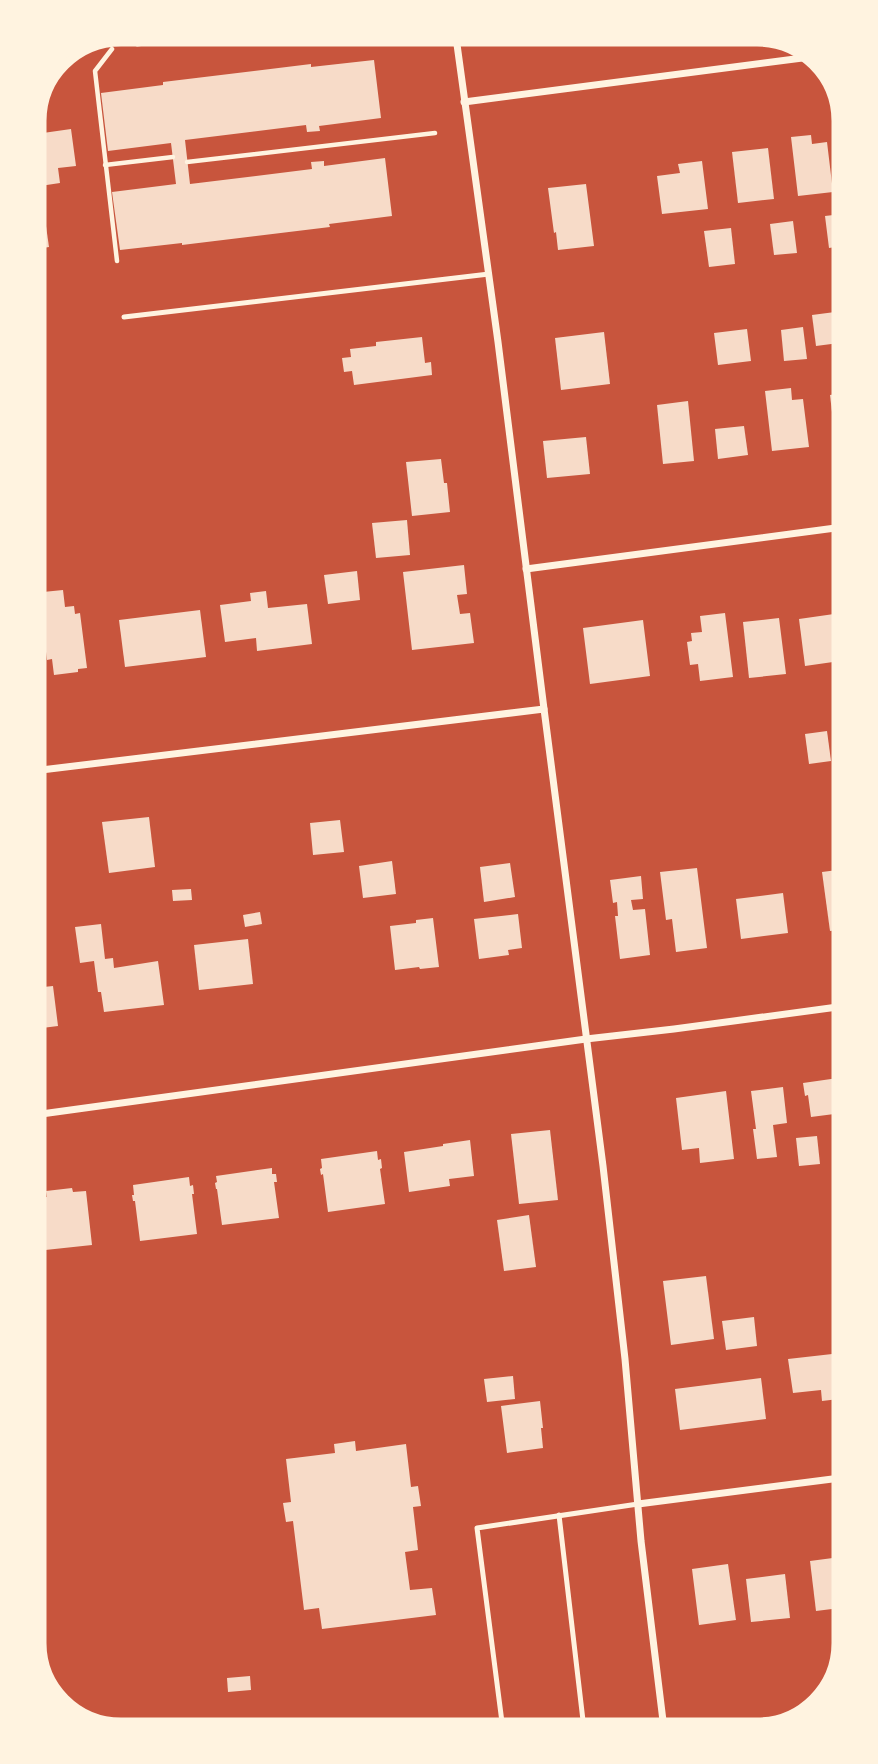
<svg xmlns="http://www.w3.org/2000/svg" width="878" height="1764" font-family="'Golos Text',sans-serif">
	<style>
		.building { fill: #f7dbc8 }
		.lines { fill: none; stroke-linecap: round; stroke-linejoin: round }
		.path { stroke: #fff3e0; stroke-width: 4.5 }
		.service { stroke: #fff3e0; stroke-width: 5 }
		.minor { stroke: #fff3e0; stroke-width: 7 }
		.rim { fill: none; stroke: #fff3e0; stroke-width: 9 }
	</style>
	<rect width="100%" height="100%" fill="#c8553d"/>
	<g class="building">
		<polygon points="374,60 381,118 319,126 320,131 307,132 306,125 185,140 190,184 312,169 311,162 324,161 324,166 385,158 392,216 329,224 330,227 182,245 182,243 120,250 112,192 176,184 171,143 108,151 101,93 163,85 163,82 311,64 311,67"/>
		<polygon points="71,129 76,166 58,168 60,183 40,186 38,168 31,169 30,132 39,130 43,133"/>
		<polygon points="811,135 812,144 827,142 833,192 798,196 791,137"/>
		<polygon points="768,148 774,199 738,203 732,152"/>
		<polygon points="702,161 708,209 662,214 657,176 680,173 678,164"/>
		<polygon points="586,184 594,246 558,250 556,232 554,233 548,188"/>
		<polygon points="842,214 842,246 829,248 825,216"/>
		<polygon points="45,219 49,247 30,250 30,221"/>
		<polygon points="793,221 797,253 774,255 770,224"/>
		<polygon points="731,228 735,264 709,267 704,231"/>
		<polygon points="835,312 839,343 816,346 812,315"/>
		<polygon points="803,327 807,359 784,361 781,330"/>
		<polygon points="747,329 751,361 718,365 714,333"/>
		<polygon points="604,332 610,384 561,390 555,338"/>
		<polygon points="422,337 425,363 431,362 432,375 354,385 352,371 344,372 342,358 351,357 350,349 376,346 376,342"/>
		<polygon points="791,388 792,400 803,399 809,447 772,451 765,391"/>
		<polygon points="843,393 843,445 836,446 830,395"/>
		<polygon points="688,401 694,461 663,464 657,405"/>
		<polygon points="744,426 748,455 718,459 715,429"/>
		<polygon points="586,437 590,474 547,478 543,441"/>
		<polygon points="441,459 444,483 447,483 450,512 412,516 406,462"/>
		<polygon points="407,520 410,555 376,558 372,523"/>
		<polygon points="464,565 467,594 457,595 460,614 470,613 474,643 412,650 403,572"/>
		<polygon points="41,568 44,589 32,590 32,570"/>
		<polygon points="357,571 360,600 328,604 324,575"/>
		<polygon points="63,590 65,607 74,606 75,614 80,613 87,668 78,669 78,672 54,675 52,659 47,660 41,611 45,611 43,592"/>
		<polygon points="266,591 268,608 307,604 312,644 257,651 256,638 225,642 220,605 251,601 250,593"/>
		<polygon points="200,610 206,657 125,667 119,620"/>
		<polygon points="725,613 733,677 700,681 698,664 690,665 687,642 692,641 691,633 702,632 700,616"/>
		<polygon points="834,614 840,661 805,666 799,619"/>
		<polygon points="779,618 786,674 749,678 743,622"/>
		<polygon points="643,620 650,676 590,684 583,628"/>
		<polygon points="827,731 831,761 809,764 805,734"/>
		<polygon points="149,817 155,867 109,873 102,822"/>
		<polygon points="340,820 344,852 313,855 310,823"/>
		<polygon points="392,861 396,894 363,898 359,866"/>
		<polygon points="510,863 515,897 484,902 480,867"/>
		<polygon points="697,868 707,948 676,952 672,919 666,920 660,872"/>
		<polygon points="845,869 845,929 830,931 822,872"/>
		<polygon points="641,876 643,899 631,900 633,910 645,909 650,955 620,959 615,916 618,916 617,902 613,903 610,880"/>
		<polygon points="191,889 192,900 173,901 172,890"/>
		<polygon points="783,893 788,933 741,939 736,899"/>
		<polygon points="260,912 262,924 245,927 243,915"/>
		<polygon points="518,914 522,948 508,950 509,955 479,959 474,919"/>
		<polygon points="433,918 439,967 420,969 419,967 395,970 390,926 416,923 416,920"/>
		<polygon points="101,924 105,959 113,958 114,968 158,961 164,1005 104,1012 101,992 98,992 94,961 80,963 75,927"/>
		<polygon points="248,939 253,984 199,990 194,945"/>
		<polygon points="53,986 58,1026 34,1029 34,988"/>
		<polygon points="838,1078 842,1113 811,1117 808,1095 805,1096 803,1083"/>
		<polygon points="783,1087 787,1123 773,1125 777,1157 757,1159 753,1129 756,1129 751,1091"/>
		<polygon points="726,1091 734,1159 700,1163 699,1148 682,1150 676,1098"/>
		<polygon points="550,1130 558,1200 519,1204 511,1134"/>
		<polygon points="817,1136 820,1164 799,1166 796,1138"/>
		<polygon points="470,1140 474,1176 449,1179 450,1186 409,1192 404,1152 443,1146 443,1144"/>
		<polygon points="377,1151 378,1160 381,1159 382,1168 380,1169 385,1204 328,1212 323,1174 321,1175 320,1169 322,1168 321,1159"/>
		<polygon points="272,1168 272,1174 276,1174 277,1182 274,1182 279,1218 222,1225 217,1189 216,1189 215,1183 217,1182 216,1176"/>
		<polygon points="189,1177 190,1186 193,1185 194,1194 192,1194 197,1234 140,1241 135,1201 133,1201 132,1195 134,1195 133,1185"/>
		<polygon points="72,1188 73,1192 86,1191 92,1245 36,1251 35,1198 47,1197 46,1191"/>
		<polygon points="529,1215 536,1267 504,1271 497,1220"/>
		<polygon points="706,1276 714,1339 671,1345 663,1281"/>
		<polygon points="754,1317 757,1346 726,1350 722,1321"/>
		<polygon points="841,1353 843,1365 847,1364 847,1398 822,1401 821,1390 793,1393 788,1359"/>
		<polygon points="513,1376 515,1399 487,1402 484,1379"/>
		<polygon points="761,1378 766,1419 680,1430 675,1389"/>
		<polygon points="540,1401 543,1428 541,1428 543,1448 507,1453 501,1406"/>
		<polygon points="355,1441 356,1451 406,1444 411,1487 418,1486 421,1506 413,1507 418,1550 405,1552 410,1590 432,1588 436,1615 322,1629 319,1608 304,1610 293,1521 286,1522 283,1503 291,1502 286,1459 335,1453 334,1444"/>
		<polygon points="848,1556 848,1607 816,1611 810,1561"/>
		<polygon points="728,1564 736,1620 699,1625 692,1569"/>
		<polygon points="785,1574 790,1618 751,1622 746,1579"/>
		<polygon points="250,1676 251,1690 228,1692 227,1678"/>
	</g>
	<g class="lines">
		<g class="path">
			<polyline points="112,49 95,71 117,261"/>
			<polyline points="187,162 435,133"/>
			<polyline points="105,165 173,157"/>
		</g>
		<g class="service">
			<polyline points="121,30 123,34 137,44 245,30"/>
			<polyline points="124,317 489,274"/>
			<polyline points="559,1515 584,1729"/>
			<polyline points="503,1730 477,1528 638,1504"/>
		</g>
		<g class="minor">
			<polyline points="455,30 498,342 544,709 603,1166 625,1359 641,1541 664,1729"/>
			<polyline points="464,102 818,56"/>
			<polyline points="526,569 843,527"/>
			<polyline points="33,771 544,709"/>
			<polyline points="34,1115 586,1039 674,1029 845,1006"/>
			<polyline points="638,1504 848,1477"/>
		</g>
	</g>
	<path d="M0 0H878V1764H0ZM121 42H757A79 79 0 0 1 836 121V1643A79 79 0 0 1 757 1722H121A79 79 0 0 1 42 1643V121A79 79 0 0 1 121 42Z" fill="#fff3e0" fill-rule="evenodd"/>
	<path class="rim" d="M121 42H757A79 79 0 0 1 836 121V1643A79 79 0 0 1 757 1722H121A79 79 0 0 1 42 1643V121A79 79 0 0 1 121 42Z"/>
</svg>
